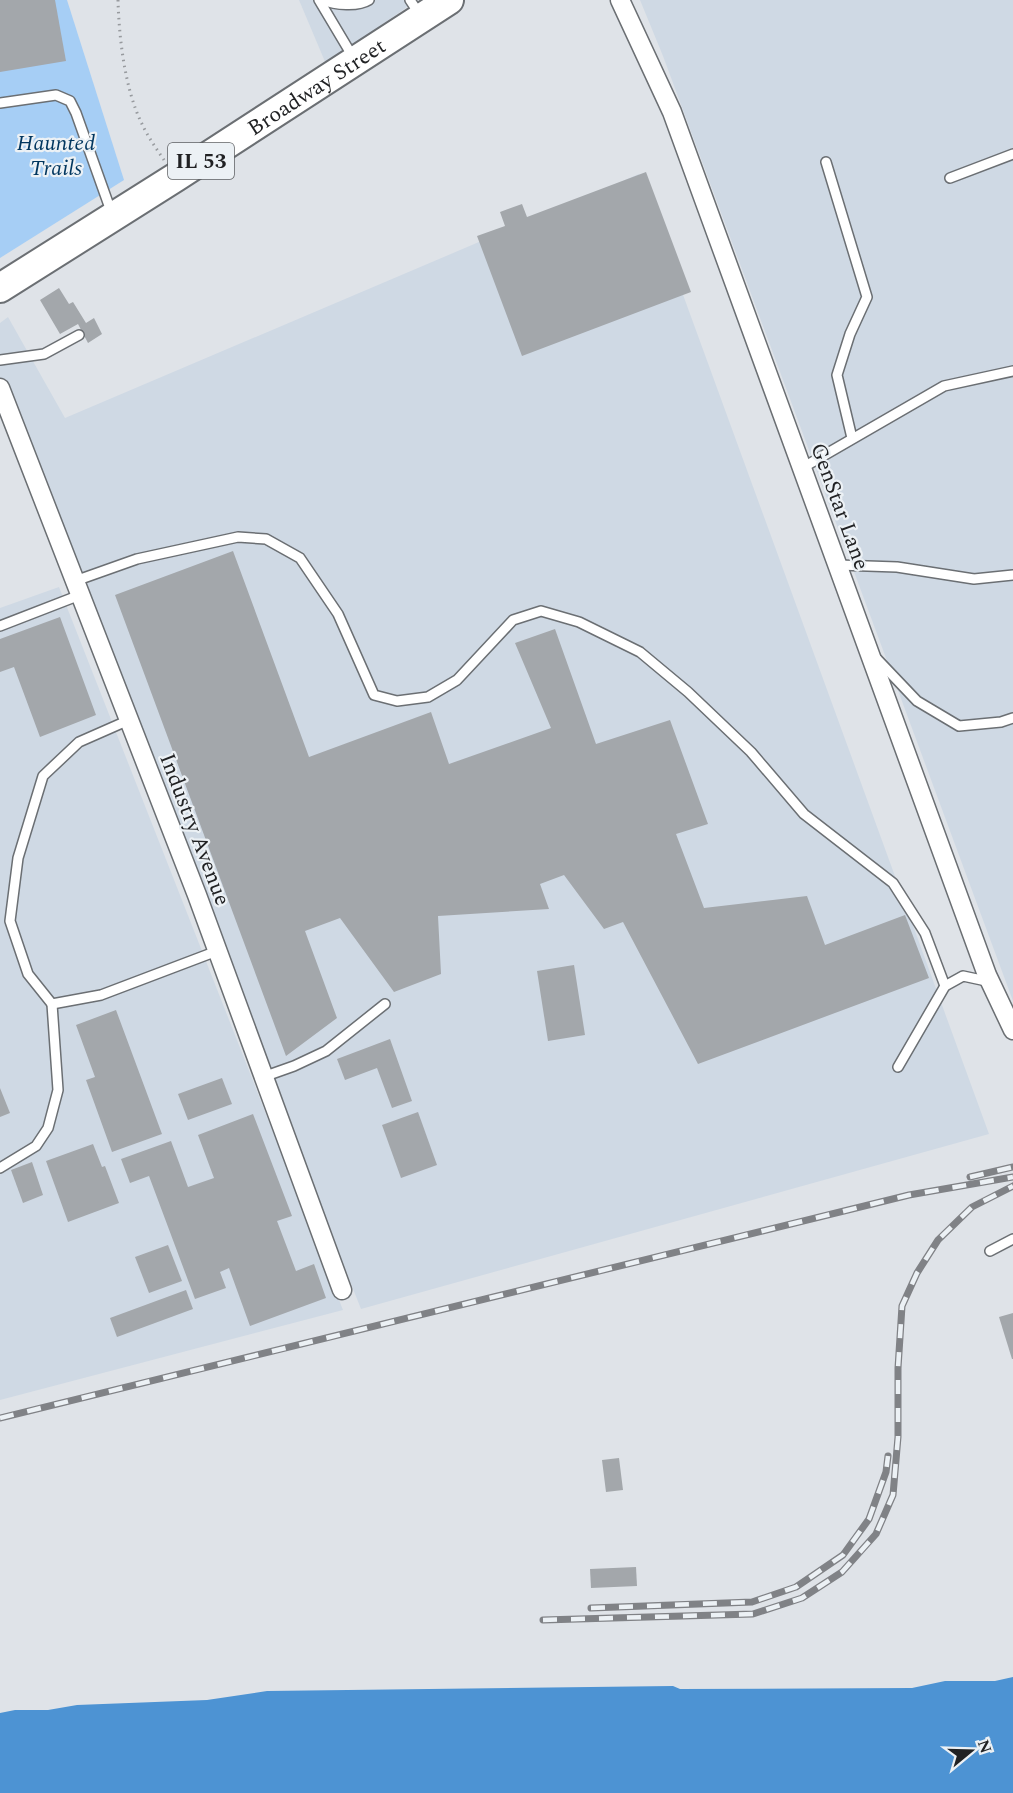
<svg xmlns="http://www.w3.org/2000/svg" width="1013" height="1793" font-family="Spectral,serif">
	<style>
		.built { fill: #cfd9e4 }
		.green { fill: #a6cef5 }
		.water { fill: #4d93d3 }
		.building { fill: #a3a7ab }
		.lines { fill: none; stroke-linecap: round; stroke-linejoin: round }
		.service-casing { stroke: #6b6f73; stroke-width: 12 }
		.minor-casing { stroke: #6b6f73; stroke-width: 21 }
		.primary-casing { stroke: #6b6f73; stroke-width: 32 }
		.path { stroke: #979a9e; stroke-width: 3; stroke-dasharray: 1.5 4.5; stroke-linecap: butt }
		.service { stroke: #fff; stroke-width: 9 }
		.minor { stroke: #fff; stroke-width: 18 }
		.primary { stroke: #fff; stroke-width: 28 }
		.rail-casing { stroke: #808286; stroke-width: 7 }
		.rail { stroke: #ecf1f5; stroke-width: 4.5; stroke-dasharray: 14; stroke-linecap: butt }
		.labels { text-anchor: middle; stroke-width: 4.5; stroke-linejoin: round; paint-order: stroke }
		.shield { fill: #ecf1f5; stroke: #5e6063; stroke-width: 1.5 }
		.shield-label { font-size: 21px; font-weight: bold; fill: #212224 }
		.street-label { font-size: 22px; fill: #212224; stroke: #ecf1f5 }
		.park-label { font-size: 22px; font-style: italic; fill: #00365f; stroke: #ecf1f5 }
	</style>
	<rect width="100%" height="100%" fill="#dfe3e8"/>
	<g class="built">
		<polygon points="299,0 417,0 326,64"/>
		<polygon points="640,0 1013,0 1013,1001 663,56"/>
		<polygon points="639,174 989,1134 361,1309 0,395 0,323 8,317 65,418"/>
		<polygon points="59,587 343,1310 0,1400 0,608"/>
	</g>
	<polygon class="green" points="0,0 67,0 124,180 0,258"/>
	<polygon class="water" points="1013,1677 1013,1793 0,1793 0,1713 15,1710 48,1710 77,1705 207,1700 267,1691 673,1686 680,1689 912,1688 945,1681 995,1681"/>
	<g class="building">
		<polygon points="0,0 55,0 66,61 0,72"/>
		<polygon points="646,172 691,292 522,356 477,236 505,226 500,212 522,204 527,217"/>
		<polygon points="59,288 69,304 73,302 86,323 94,318 102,334 88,343 78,324 60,334 40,300"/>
		<polygon points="233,551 309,757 431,712 449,764 551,728 515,643 555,629 596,744 670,720 708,824 676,834 704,908 807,896 825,945 905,915 929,978 698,1064 623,922 604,929 564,875 540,884 549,909 438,916 441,974 394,992 340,918 305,931 337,1018 286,1056 115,595"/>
		<polygon points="60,617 96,715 40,737 14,667 0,672 0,639"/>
		<polygon points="574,965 585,1035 548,1041 537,971"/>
		<polygon points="116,1010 162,1134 112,1152 86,1080 95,1077 76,1025"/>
		<polygon points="390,1039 412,1101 392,1108 377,1068 345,1080 337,1059"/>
		<polygon points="222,1078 232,1104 188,1120 178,1094"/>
		<polygon points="0,1088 10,1113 0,1117"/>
		<polygon points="418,1112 437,1165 401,1178 382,1125"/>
		<polygon points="253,1114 292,1216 277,1221 296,1271 314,1264 326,1298 250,1326 229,1268 220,1272 226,1288 195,1299 149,1176 130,1183 121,1159 171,1141 188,1187 214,1178 198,1135"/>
		<polygon points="93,1144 102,1167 105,1166 119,1203 68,1222 46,1161"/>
		<polygon points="32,1162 43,1195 23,1203 11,1170"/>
		<polygon points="168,1245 182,1281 149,1293 135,1257"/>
		<polygon points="186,1290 193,1309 117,1337 110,1318"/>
		<polygon points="1013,1313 1013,1359 1012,1359 999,1317"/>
		<polygon points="619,1458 623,1490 606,1492 602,1460"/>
		<polygon points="636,1567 637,1586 591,1588 590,1569"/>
	</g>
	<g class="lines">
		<defs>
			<g id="service">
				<polyline points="319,0 353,57"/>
				<path d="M323 0C335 5 358 7 369 0"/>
				<polyline points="410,0 420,15"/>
				<polyline points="0,103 56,95 70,101 76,113 112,214"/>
				<polyline points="826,162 867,297 850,334 837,375 852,438"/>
				<polyline points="950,178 1013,154"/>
				<polyline points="0,360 44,354 79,335"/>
				<polyline points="802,468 944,386 1013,371"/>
				<polyline points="838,565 897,567 974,579 1013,575"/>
				<polyline points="75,581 137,559 238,537 266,539 300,558 338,614 374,695 397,701 428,697 457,680 513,620 541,611 579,622 640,652 688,692 751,752 804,814 893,883 925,933 945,986"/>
				<polyline points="0,626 80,595"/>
				<polyline points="877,659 917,701 959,726 1001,722 1013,718"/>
				<polyline points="129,720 79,742 43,776 18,858 10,921 28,974 52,1004 101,995 217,951"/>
				<polyline points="898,1067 945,986 963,976 991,982"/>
				<polyline points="263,1077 294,1066 326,1051 385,1004"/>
				<polyline points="0,1168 36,1146 48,1128 58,1090 52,1004"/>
				<polyline points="990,1251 1013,1239"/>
			</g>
			<g id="minor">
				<polyline points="620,0 672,112 987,975 1013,1030"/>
				<polyline points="0,388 197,895 342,1290"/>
			</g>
			<g id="primary">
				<path id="s1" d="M0 288 176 177 449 0"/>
			</g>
		</defs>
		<use href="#service" class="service-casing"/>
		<use href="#minor" class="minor-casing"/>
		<use href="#primary" class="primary-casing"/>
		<path class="path" d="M118 0C119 38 125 90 142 124 148 137 156 148 164 160"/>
		<use href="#service" class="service"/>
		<use href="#minor" class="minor"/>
		<use href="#primary" class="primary"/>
		<defs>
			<g id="rail">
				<polyline points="970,1177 1013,1167"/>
				<polyline points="0,1418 909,1195 1013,1177"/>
				<polyline points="591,1608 752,1602 796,1587 843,1555 869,1519 886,1472 888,1456"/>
				<polyline points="543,1620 753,1614 802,1598 842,1572 876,1534 893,1495 898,1437 898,1368 902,1306 917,1273 938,1240 972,1207 1013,1186"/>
			</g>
		</defs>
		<use href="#rail" class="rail-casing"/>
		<use href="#rail" class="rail"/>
	</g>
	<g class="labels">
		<rect class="shield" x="168" y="143" width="66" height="36" rx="4.5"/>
		<g class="shield-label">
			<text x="201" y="168">IL 53</text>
		</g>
		<g class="street-label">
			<text dy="8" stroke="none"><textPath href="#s1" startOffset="375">Broadway Street</textPath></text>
			<text transform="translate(841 506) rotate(70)" y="8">GenStar Lane</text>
			<text transform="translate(196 829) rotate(69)" y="8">Industry Avenue</text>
		</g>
		<g class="park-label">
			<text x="56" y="150">Haunted<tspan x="56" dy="25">Trails</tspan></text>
		</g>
	</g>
	<g transform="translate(971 1751) rotate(71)" stroke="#ecf1f5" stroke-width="4.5" paint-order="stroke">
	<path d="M0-4.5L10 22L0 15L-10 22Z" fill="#212224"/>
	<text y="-9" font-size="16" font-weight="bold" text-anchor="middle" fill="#212224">N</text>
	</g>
</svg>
